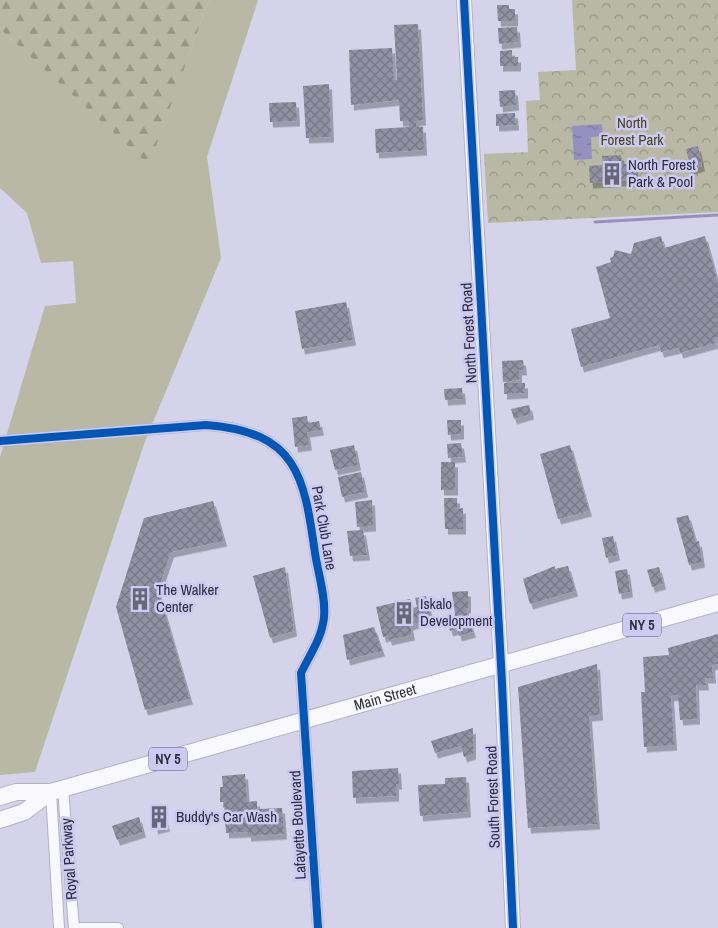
<svg xmlns="http://www.w3.org/2000/svg" width="718" height="928" font-family="'Archivo Narrow',sans-serif">
	<style>
		.grass { fill: #b8b8a4 }
		.forest { fill: url(#forest-firs) }
		.park { fill: url(#park-crowns) }
		.water { fill: url(#water-ripples) }
		.lines { fill: none; stroke-linecap: round; stroke-linejoin: round }
		.stream { stroke: #9590bd; stroke-width: 3 }
		.building { fill: url(#building-cross-hatch); filter: url(#shadow) }
		.street-casing { stroke: #b3b2c3; stroke-width: 12 }
		.secondary-casing { stroke: #b3b2c3; stroke-width: 16 }
		.primary-casing { stroke: #b3b2c3; stroke-width: 18 }
		.street { stroke: #f9f8fc; stroke-width: 10 }
		.secondary { stroke: #f9f8fc; stroke-width: 14 }
		.primary { stroke: #f9f8fc; stroke-width: 16 }
		.cycleway-casing { stroke: #ccc9f3; stroke-width: 11 }
		.cycleway { stroke: #0057b8; stroke-width: 8 }
		.labels { text-anchor: middle; stroke-width: 5; stroke-linejoin: round; paint-order: stroke }
		.shield { fill: #ccc9f3; stroke: #5d5c74; stroke-width: 1 }
		.shield-label { font-size: 14px; font-weight: bold; fill: #2e2d3d }
		.park-label { font-size: 15px; fill: #454515; stroke: #ccc9f3 }
		.poi-label { font-size: 15px; fill: #2e2d3d; stroke: #ccc9f3; text-anchor: start }
		.street-label { font-size: 15px; fill: #2e2d3d; stroke: #ccc9f3 }
	</style>
	<defs>
		<pattern id="forest-firs" width="22" height="20" patternUnits="userSpaceOnUse" patternTransform="scale(1.25)"><rect width="22" height="20" fill="#b8b8a4"/><path d="M5 1l3.5 6h-7zM16 11l3.5 6h-7z" fill="#969687"/></pattern>
		<pattern id="park-crowns" width="20" height="18" patternUnits="userSpaceOnUse" patternTransform="scale(1.25)"><rect width="20" height="18" fill="#b8b8a4"/><path d="M2 6a3 3 0 1 1 6 0M12 15a3 3 0 1 1 6 0" fill="none" stroke="#969687"/></pattern>
		<pattern id="water-ripples" width="26" height="14" patternUnits="userSpaceOnUse" patternTransform="scale(1.25)"><rect width="26" height="14" fill="#9590bd"/><path d="M2 4q2-2 4 0t4 0M15 11q2-2 4 0t4 0" fill="none" stroke="#7a769b"/></pattern>
		<pattern id="building-cross-hatch" width="8" height="8" patternUnits="userSpaceOnUse" patternTransform="scale(1.25)"><rect width="8" height="8" fill="#9092a3"/><path d="M0 0l8 8M0 8l8-8" fill="none" stroke="#767886"/></pattern>
		<filter id="shadow"><feDropShadow dx="3" dy="5.5" stdDeviation="0" flood-color="#0004"/></filter>
	</defs>
	<rect width="100%" height="100%" fill="#d4d3e9"/>
	<polygon class="grass" points="209,0 258,0 207,157 221,258 144,444 35,772 0,775 0,457 45,306 76,303 73,261 41,263 27,213 0,188 0,29 149,164"/>
	<polygon class="forest" points="0,0 209,0 149,165 0,29"/>
	<polygon class="park" points="572,0 718,0 718,212 488,223 484,154 528,152 526,101 540,100 538,72 576,70"/>
	<polygon class="water" points="602,124 603,136 591,137 592,159 574,160 572,126"/>
	<g class="lines">
		<polyline class="stream" points="595,222 718,215"/>
	</g>
	<g class="building">
		<polygon points="497,5 509,5 509,9 515,9 515,21 498,21"/>
		<polygon points="418,24 423,120 416,121 416,127 423,127 424,150 376,153 375,129 409,127 409,121 400,121 399,100 351,105 349,50 392,48 394,80 397,80 394,25"/>
		<polygon points="517,27 518,42 499,44 498,28"/>
		<polygon points="512,50 512,57 518,57 518,66 500,66 500,51"/>
		<polygon points="329,84 331,137 306,138 303,86"/>
		<polygon points="515,90 516,105 500,107 499,91"/>
		<polygon points="296,102 297,121 270,122 269,103"/>
		<polygon points="515,113 516,125 496,126 496,114"/>
		<polygon points="698,146 702,166 691,169 686,149"/>
		<polygon points="621,155 622,164 635,164 636,180 590,183 589,166 603,165 602,156"/>
		<polygon points="661,236 664,248 705,236 718,283 718,337 714,338 716,343 680,353 679,348 661,352 659,345 581,367 571,329 610,318 596,267 611,262 610,258 613,257 615,250 631,254 634,243"/>
		<polygon points="346,302 353,340 302,349 295,311"/>
		<polygon points="523,360 524,370 519,370 519,380 503,382 502,361"/>
		<polygon points="504,383 525,383 525,393 504,394"/>
		<polygon points="462,388 463,399 445,400 444,389"/>
		<polygon points="529,405 531,414 514,419 511,409"/>
		<polygon points="307,416 308,423 319,421 321,430 307,432 309,445 295,447 292,418"/>
		<polygon points="447,420 461,420 461,434 448,435"/>
		<polygon points="461,443 463,457 448,458 447,444"/>
		<polygon points="354,445 358,465 335,470 330,450"/>
		<polygon points="570,445 589,511 558,519 540,454"/>
		<rect x="441" y="462" width="14" height="28"/>
		<polygon points="361,472 365,492 342,497 338,477"/>
		<polygon points="444,498 457,498 457,509 463,508 463,529 445,529"/>
		<polygon points="372,500 373,526 357,527 355,502"/>
		<polygon points="213,501 224,541 171,552 158,590 190,699 145,710 116,607 144,518"/>
		<polygon points="688,515 696,542 699,541 702,562 689,565 676,518"/>
		<polygon points="363,530 367,555 350,556 347,531"/>
		<polygon points="613,536 617,555 606,558 602,538"/>
		<polygon points="555,566 555,569 568,566 575,591 530,604 523,579"/>
		<polygon points="285,567 294,631 270,638 253,576"/>
		<polygon points="659,567 663,584 652,587 647,570"/>
		<polygon points="627,569 630,592 619,594 615,571"/>
		<polygon points="468,591 468,608 466,608 466,611 473,632 459,636 457,629 450,631 447,619 454,617 455,614 452,592"/>
		<polygon points="426,596 431,618 410,625 412,635 389,640 388,636 383,637 376,607 410,599 412,608 417,607 415,598"/>
		<polygon points="374,627 382,651 347,660 343,635"/>
		<polygon points="718,634 718,664 712,665 713,678 705,678 706,685 696,685 697,719 680,720 678,695 671,696 674,745 644,747 641,692 645,692 643,657 669,655 668,648"/>
		<polygon points="597,664 600,715 589,716 597,824 528,828 518,687"/>
		<polygon points="473,728 473,754 464,757 461,746 435,753 431,741"/>
		<polygon points="398,768 399,784 396,784 396,796 353,798 352,771"/>
		<polygon points="245,774 247,802 257,801 257,809 282,808 284,834 248,836 248,832 226,833 224,802 220,802 220,787 223,787 222,776"/>
		<polygon points="466,777 468,812 420,816 418,785 445,784 445,778"/>
		<polygon points="163,810 167,826 155,829 153,813"/>
		<polygon points="139,817 143,832 117,840 112,826"/>
	</g>
	<g class="lines">
		<defs>
			<g id="street">
				<path d="M0 441 206 425C297 432 304 475 315 553 318 573 326 597 324 617 322 638 310 654 301 673L318 928"/>
				<polyline points="63,789 74,928"/>
				<polyline points="51,792 59,928"/>
				<polyline points="80,928 118,928"/>
			</g>
			<polyline id="secondary" points="464,0 502,683 513,928"/>
			<g id="primary">
				<path id="s1" d="M0 797 16 792H51L718 603"/>
				<polyline points="0,820 24,812 51,792"/>
			</g>
		</defs>
		<use href="#street" class="street-casing"/>
		<use href="#secondary" class="secondary-casing"/>
		<use href="#primary" class="primary-casing"/>
		<use href="#street" class="street"/>
		<use href="#secondary" class="secondary"/>
		<use href="#primary" class="primary"/>
		<defs>
			<g id="cycleway">
				<polyline points="464,0 502,683 513,928"/>
				<path d="M0 441 206 425C297 432 304 475 315 553 318 573 326 597 324 617 322 638 310 654 301 673L318 928"/>
			</g>
		</defs>
		<use href="#cycleway" class="cycleway-casing"/>
		<use href="#cycleway" class="cycleway"/>
	</g>
	<defs>
		<symbol id="building-bare" viewBox="-9 -9 18 18"><path d="M-4-6H4V6H1V3H-1V6H-4ZM-2.5-4.3h1.7v1.8h-1.7ZM.8-4.3h1.7v1.8H.8ZM-2.5-1h1.7V.8h-1.7ZM.8-1h1.7V.8H.8Z" fill="#686779" stroke="#ccc9f3" stroke-width="2.5" paint-order="stroke"/></symbol>
	</defs>
	<g fill-rule="evenodd">
		<use href="#building-bare" x="596" y="158" width="32" height="32"/>
		<use href="#building-bare" x="124" y="583" width="32" height="32"/>
		<use href="#building-bare" x="388" y="597" width="32" height="32"/>
		<use href="#building-bare" x="143" y="801" width="32" height="32"/>
	</g>
	<g class="labels">
		<g class="shield">
			<rect x="623" y="613.5" width="38" height="23" rx="4"/>
			<rect x="149" y="747.5" width="38" height="23" rx="4"/>
		</g>
		<g class="shield-label">
			<text x="642" y="630">NY 5</text>
			<text x="168" y="764">NY 5</text>
		</g>
		<g class="park-label">
			<text x="632" y="128">North<tspan x="632" dy="17">Forest Park</tspan></text>
		</g>
		<g class="poi-label">
			<text x="628" y="170">North Forest<tspan x="628" dy="17">Park &amp; Pool</tspan></text>
			<text x="156" y="595">The Walker<tspan x="156" dy="17">Center</tspan></text>
			<text x="420" y="609">Iskalo<tspan x="420" dy="17">Development</tspan></text>
			<text x="176" y="822">Buddy's Car Wash</text>
		</g>
		<g class="street-label">
			<text transform="translate(469 333) rotate(-93)" y="5">North Forest Road</text>
			<text transform="translate(324 528) rotate(80)" y="5">Park Club Lane</text>
			<text dy="5" stroke="none"><textPath href="#s1" startOffset="399">Main Street</textPath></text>
			<text transform="translate(493 797) rotate(-92)" y="5">South Forest Road</text>
			<text transform="translate(298 825) rotate(-93)" y="5">Lafayette Boulevard</text>
			<text transform="translate(69 859) rotate(-94)" y="5">Royal Parkway</text>
		</g>
	</g>
</svg>
